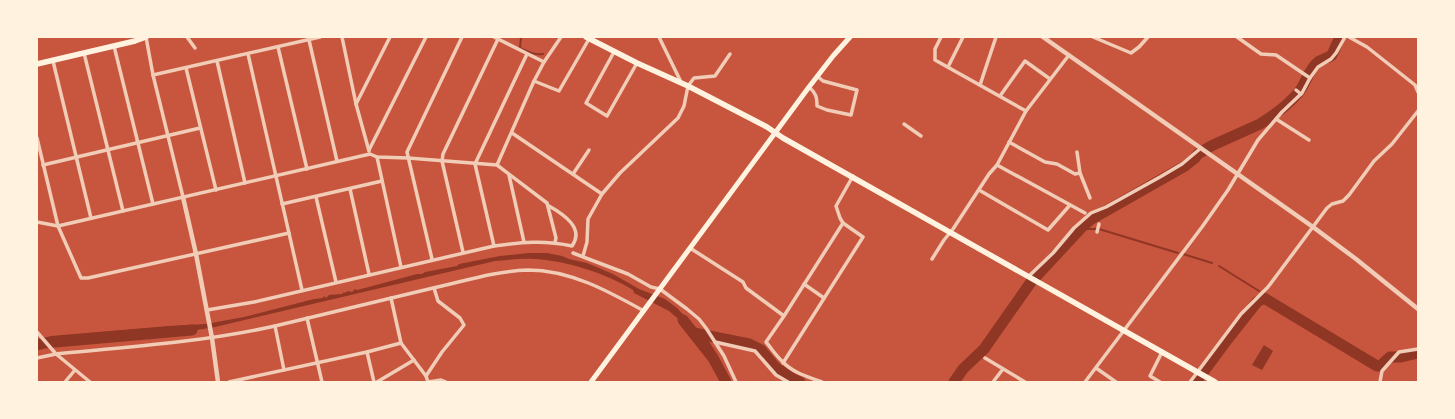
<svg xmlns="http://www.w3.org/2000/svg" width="1455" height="419" font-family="Bitter,serif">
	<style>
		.water { fill: #8f3625 }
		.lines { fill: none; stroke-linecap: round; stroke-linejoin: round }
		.stream { stroke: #8f3625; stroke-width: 2 }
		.river { stroke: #8f3625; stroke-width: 11 }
		.minor { stroke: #f1ccb7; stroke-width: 3.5 }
		.tertiary { stroke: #f1ccb7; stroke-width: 4.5 }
		.secondary { stroke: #fff3e0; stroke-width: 5 }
		.primary { stroke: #fff3e0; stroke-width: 5.5 }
	</style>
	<rect width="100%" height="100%" fill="#c8553d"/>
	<g class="water">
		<path d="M529 253H547L562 256 569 259 587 263 613 274 639 289 665 299 677 308 710 343 718 356 731 382H723L721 378 717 376 714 367 716 364 699 337 669 311 634 293 633 290C605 273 568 261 535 259 521 258 508 260 495 261L215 327 184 332 168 330 146 334 136 333 69 338 37 344V340L51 336 169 326 206 324 244 317 314 299 323 298 324 296 326 298 329 295 342 294 344 292 345 293 348 291 352 292 355 289 357 290 365 288 417 274H422L425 272 457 266 459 264 500 256Z"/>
		<polygon points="1264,345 1273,351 1262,370 1252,365"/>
	</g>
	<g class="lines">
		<g class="stream">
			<path d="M521 37 520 48C528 52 534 55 543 54"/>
			<polyline points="1076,233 1086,229 1099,229 1178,253"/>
			<polyline points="1183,254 1212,263"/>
			<polyline points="1219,266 1259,291"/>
			<polyline points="1263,296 1264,298"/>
		</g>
		<g class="river">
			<polyline points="683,320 713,358 726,382"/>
			<polyline points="694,333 749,344 761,350 775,367 793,379 800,382"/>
			<polyline points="37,345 44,343 192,330"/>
			<path d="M954 382 963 369 984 349 1031 282 1083 226 1090 220 1185 166 1195 158 1198 154 1211 146 1260 124C1273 116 1288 105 1298 93 1306 84 1308 70 1318 62 1322 59 1328 58 1332 55L1340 37"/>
			<polyline points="1196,382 1227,340 1257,302 1264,298 1377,366 1380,366 1390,357 1401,357 1418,353"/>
		</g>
		<g class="minor">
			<polyline points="146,37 153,75 183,197"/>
			<polyline points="187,37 195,48"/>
			<polyline points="342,37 356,104 369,151"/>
			<polyline points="494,37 544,62"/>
			<polyline points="659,37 681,82"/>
			<polyline points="941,37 935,49 935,60 1026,111"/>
			<polyline points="1093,37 1131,53 1139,47 1148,37"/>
			<polyline points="1237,37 1261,54 1276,55 1310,78"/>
			<polyline points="1349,37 1367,47 1415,85 1418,92"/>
			<polyline points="309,40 337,161"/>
			<polyline points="114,46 153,204"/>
			<polyline points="278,47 307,169"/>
			<polyline points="614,52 586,103 607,116 637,63"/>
			<polyline points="84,53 123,211"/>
			<polyline points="248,54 302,290"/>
			<polyline points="53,61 91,218"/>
			<polyline points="217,61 245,183"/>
			<polyline points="948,67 963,37"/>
			<polyline points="186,68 216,190"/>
			<polyline points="153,75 320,37"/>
			<polyline points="534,81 559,91 589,39"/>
			<polyline points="980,85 996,37"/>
			<path d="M809 87C816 93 817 97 817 106L827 110 851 115 857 90 823 81 817 76"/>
			<polyline points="1296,90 1301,94"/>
			<polyline points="1000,96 1025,61 1050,79"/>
			<polyline points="356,104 390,37"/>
			<polyline points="1276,119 1309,140"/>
			<polyline points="904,124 921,136"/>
			<polyline points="512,133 602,194"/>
			<polyline points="37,138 58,226 81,278 88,278 289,233"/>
			<polyline points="1009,142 1045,162 1057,164 1075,174 1080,173 1077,152"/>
			<polyline points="369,150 426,37"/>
			<polyline points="377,157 401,267"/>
			<polyline points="43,165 200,128"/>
			<polyline points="497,165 534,81 544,62 561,37"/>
			<polyline points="997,165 1085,213"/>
			<polyline points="1080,173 1090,198"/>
			<polyline points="573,174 589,150"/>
			<polyline points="509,175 524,242"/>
			<polyline points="350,189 369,274"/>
			<polyline points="979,190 1048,230 1070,205"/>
			<polyline points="316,197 336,282"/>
			<polyline points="282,204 382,181"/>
			<polyline points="37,222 58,226 370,154 377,157 408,158 497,165 547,203 556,238 555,242"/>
			<polyline points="1097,232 1099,224"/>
			<polyline points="494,246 475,164 527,54"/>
			<polyline points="690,248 743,282 746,288 784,316 843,223 840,218 836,206 853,176"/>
			<polyline points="463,252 442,161 443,154 498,39"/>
			<polyline points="573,253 628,274 651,287 660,289 687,309 699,319 706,328 724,356 736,382"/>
			<polyline points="583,256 587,242 588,219 602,194 620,173 678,118 684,106 688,86 694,78 715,76 730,54"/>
			<polyline points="432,259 407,152 462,37"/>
			<polyline points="932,259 944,240 953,229 989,174 997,165 1026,111 1069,55"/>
			<polyline points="1029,276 1053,253 1074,228 1091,213 1106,207 1160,177 1182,164 1201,148"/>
			<polyline points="804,284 824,298"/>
			<polyline points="391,298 401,343 426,376 428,382"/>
			<path d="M207 310 254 302 494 246C522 242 545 240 572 246 585 228 563 214 549 206"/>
			<path d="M784 316 766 342C772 349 776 356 783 362 793 373 809 377 822 382"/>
			<polyline points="307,318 322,382"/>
			<polyline points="275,326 284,370"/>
			<polyline points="37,332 56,354 90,382"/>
			<polyline points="715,342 755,351 776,375 788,382"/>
			<polyline points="367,352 374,382"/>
			<path d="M37 358 56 354C129 347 203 342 275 326 327 314 378 301 429 289 462 282 494 271 528 270 570 270 608 291 644 311"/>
			<polyline points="985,358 1025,382"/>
			<polyline points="783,363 863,237 843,223"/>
			<polyline points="1096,368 1116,382"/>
			<polyline points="426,376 442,352 464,325 460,318 438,301 434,288"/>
			<polyline points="65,382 75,370"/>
			<polyline points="229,382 367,352 401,343"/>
			<polyline points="377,382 414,360"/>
			<polyline points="428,382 441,380 446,382"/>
			<polyline points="993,382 1003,369"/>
			<polyline points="1085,382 1202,227 1228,190 1258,140 1282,112 1302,93 1310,78 1318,67 1331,59 1336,53 1345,37"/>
			<polyline points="1160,382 1150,376 1162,352"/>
			<polyline points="1190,382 1241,314 1268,287 1327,208 1332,204 1343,201 1349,195 1374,161 1392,144 1418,111"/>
			<polyline points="1380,382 1382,371 1399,352 1418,349"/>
		</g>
		<g class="tertiary">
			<polyline points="1043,37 1313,227 1356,259 1418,309"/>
			<polyline points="183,197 196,254 212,338 218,382"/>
		</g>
		<polyline class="secondary" points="591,382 809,87 833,56 850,37"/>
		<g class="primary">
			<polyline points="586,37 637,63 688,86 767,127 783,138 1215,382"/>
			<polyline points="37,64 135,41 146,37"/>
		</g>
	</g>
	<rect width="1455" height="419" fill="none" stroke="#fff3e0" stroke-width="76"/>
</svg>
